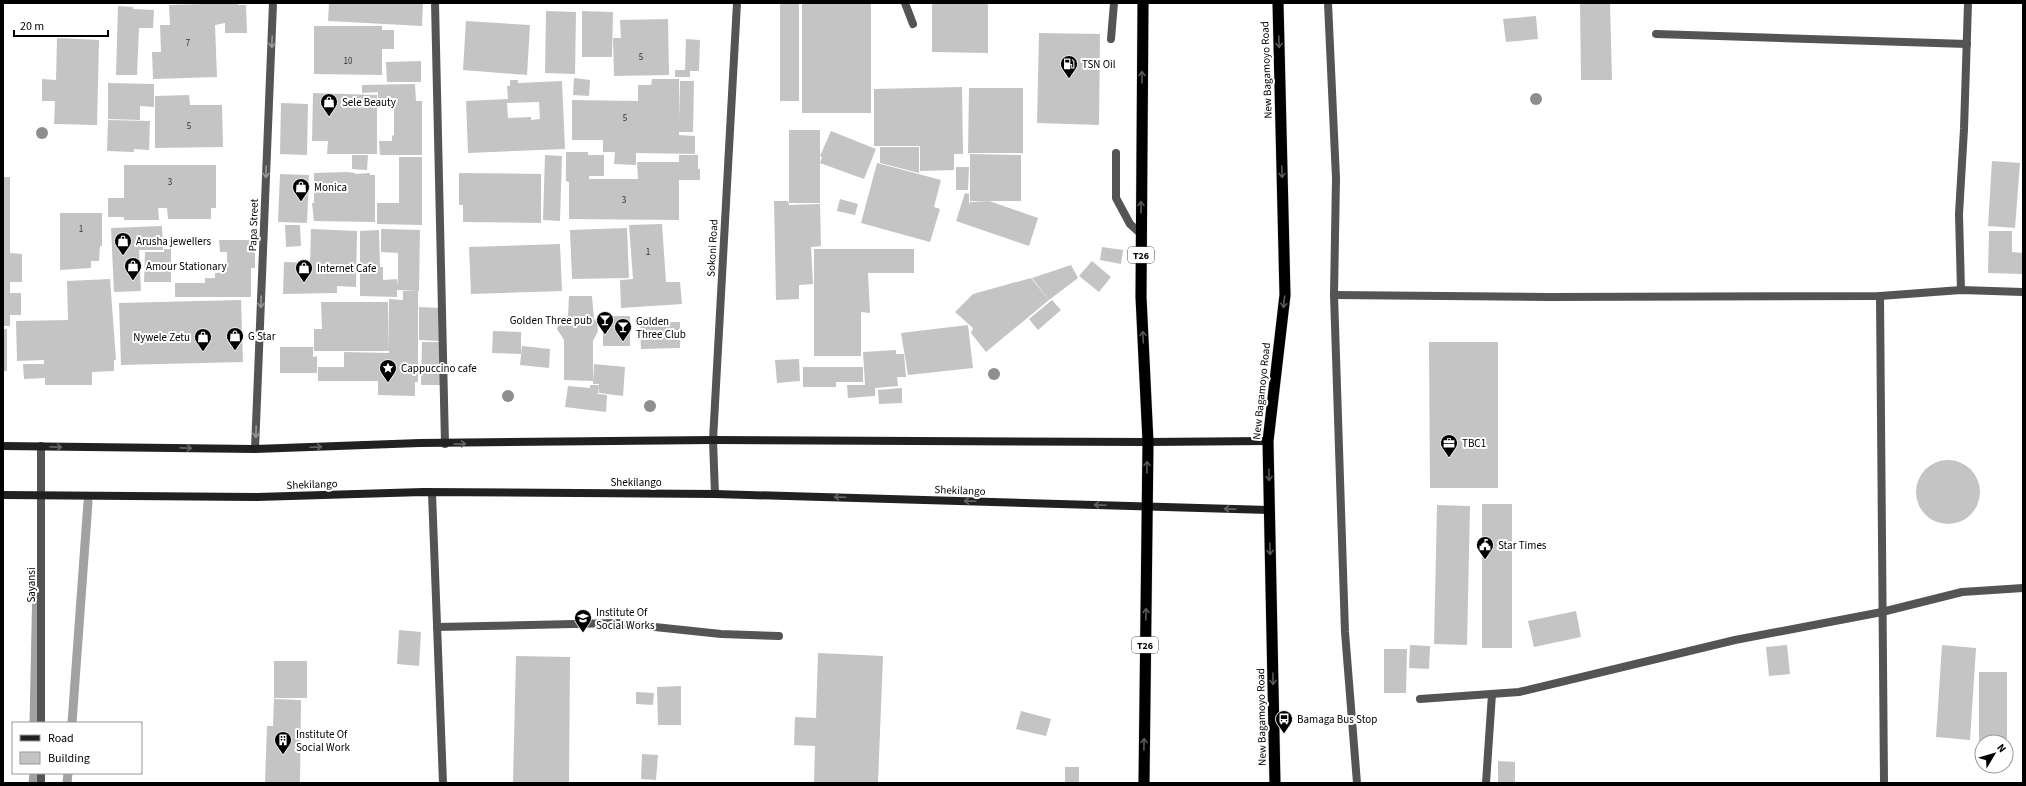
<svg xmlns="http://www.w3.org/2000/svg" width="2026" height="786" font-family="'Source Sans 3',sans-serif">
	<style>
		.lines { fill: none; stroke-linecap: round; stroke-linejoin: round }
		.stream { stroke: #a2a2a2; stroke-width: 9 }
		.building { fill: #c4c4c4; fill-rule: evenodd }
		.trunk-casing { stroke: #dbdbdb; stroke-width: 12 }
		.service { stroke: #545454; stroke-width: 8 }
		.minor { stroke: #545454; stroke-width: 8 }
		.tertiary { stroke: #545454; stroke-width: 8 }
		.secondary { stroke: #212121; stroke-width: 8 }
		.trunk { stroke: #000; stroke-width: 11 }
		.tree { fill: #8e8e8e }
		.oneway { stroke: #989898 }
		.oneway2 { stroke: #595959 }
		.oneway3 { stroke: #646464 }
		.labels { text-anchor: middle; stroke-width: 4; stroke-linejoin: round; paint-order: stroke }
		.number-label { font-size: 9px; fill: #313131 }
		.shield { fill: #fff; stroke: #4c4c4c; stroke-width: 1 }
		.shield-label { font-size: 10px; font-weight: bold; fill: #000 }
		.poi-label { font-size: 11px; fill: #000; stroke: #fff; text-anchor: start }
		.street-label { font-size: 11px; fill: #000; stroke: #fff }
	</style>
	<rect width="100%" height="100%" fill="#fff"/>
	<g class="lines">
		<g class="stream">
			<polyline points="34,723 37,581"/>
			<polyline points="72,723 88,502"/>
			<polyline points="33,783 34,773"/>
			<polyline points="67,783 68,773"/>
		</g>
	</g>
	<g class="building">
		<polygon points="238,3 238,5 246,5 247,33 225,33 225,23 215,25 217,77 153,79 152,52 161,52 160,25 170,25 169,5"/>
		<polygon points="329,3 423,4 422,26 328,21"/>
		<rect x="802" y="3" width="69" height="110"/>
		<polygon points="932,3 988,3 988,53 932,52"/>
		<polygon points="1580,3 1610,3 1612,80 1581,80"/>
		<rect x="780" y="4" width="19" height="97"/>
		<polygon points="118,6 133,7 133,9 154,10 153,28 139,28 137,75 116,75"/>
		<polygon points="546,11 576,12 575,74 545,73"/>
		<polygon points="582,11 613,12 612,57 582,57"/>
		<polygon points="1536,16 1538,39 1506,42 1503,19"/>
		<polygon points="668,19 669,75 614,76 613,38 621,38 620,20"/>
		<polygon points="466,21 530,25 527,75 463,70"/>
		<polygon points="314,26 382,26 382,30 394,30 394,49 382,49 382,75 314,74"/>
		<polygon points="1039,33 1100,34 1099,125 1037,123"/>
		<polygon points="57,38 99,40 97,125 54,124 55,101 42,101 42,79 56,80"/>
		<polygon points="686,39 700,40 699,71 690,71 690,77 675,77 675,70 685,70"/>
		<polygon points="421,61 421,82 387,82 386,62"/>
		<polygon points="574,78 590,80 589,96 573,95"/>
		<polygon points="652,79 679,79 679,119 680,81 694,81 693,132 679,132 679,135 695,136 695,154 636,153 636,165 614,164 615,152 603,152 603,140 572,140 572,100 638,101 638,85 651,85"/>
		<path d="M510 80H518V83L562 81 565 149 468 153 466 101 508 99 507 86H510ZM539 102 540 119 531 120V117L508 118 507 103Z"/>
		<polygon points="108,83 154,84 154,107 140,106 140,120 108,119"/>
		<polygon points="415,84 416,101 422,101 422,155 380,155 379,141 392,141 392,136 394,135 394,102 378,102 378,92 362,93 362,85"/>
		<polygon points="962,87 963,154 954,154 954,170 920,171 920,146 874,146 874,89"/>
		<polygon points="969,88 1023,88 1023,153 968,153"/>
		<polygon points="313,93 377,95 377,154 327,154 328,141 312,141"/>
		<polygon points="189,95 190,105 222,105 223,147 155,148 155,96"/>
		<polygon points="281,103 308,104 307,155 280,154"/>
		<polygon points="108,120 150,121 149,150 134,149 134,152 107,151"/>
		<rect x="789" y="130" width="31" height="73"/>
		<polygon points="831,131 876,149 864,179 820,163 822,157 820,156"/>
		<polygon points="880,147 919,147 919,173 880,163"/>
		<polygon points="566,152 588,152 588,155 604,155 604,176 589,176 589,179 638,179 637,162 679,162 679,155 698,155 698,169 700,169 700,180 679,180 679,166 679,220 569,219 569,182 566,181"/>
		<polygon points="970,154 1021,155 1021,201 989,201 1038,218 1029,246 956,221 965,193 969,194 969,205 970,202 989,201 970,201"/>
		<polygon points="352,155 368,155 367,170 352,169"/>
		<polygon points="545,155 562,156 560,221 543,220"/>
		<polygon points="399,157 422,157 422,225 377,224 377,203 399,203"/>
		<polygon points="1992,161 2020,163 2015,228 1988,226"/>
		<polygon points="877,163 941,180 934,207 940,209 930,242 861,223"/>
		<polygon points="124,165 216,165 216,208 211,208 211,219 168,219 167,208 158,208 159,220 124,220 124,217 108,217 108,198 124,198"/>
		<polygon points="956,167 969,167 968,190 956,190"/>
		<polygon points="347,172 355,173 355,174 370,173 370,175 375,175 375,222 314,221 312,203 314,203 314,173"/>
		<polygon points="459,173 541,174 541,223 463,222 463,205 459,205"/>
		<polygon points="280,174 309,175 307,223 278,222"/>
		<polygon points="3,177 10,177 10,253 22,254 22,282 10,282 10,293 21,293 21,315 10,315 10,326 3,326"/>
		<polygon points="840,199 858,204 855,215 837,211"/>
		<polygon points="774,201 788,201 789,205 820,204 821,246 811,247 813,284 799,285 799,299 776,300"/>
		<polygon points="60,213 102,213 102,246 100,246 99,261 91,261 91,268 60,270"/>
		<polygon points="662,224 666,282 680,282 682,304 621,308 620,280 633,279 629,225"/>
		<polygon points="285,225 300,225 301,246 286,247"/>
		<polygon points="162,226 163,250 139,250 141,291 114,292 111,228"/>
		<polygon points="627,228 629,278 572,279 570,230"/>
		<polygon points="311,229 357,231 356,287 337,286 337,293 283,294 284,262 310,263"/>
		<polygon points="381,229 420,230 419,291 397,290 397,297 360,296 360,231 379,230 380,267 383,267 383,280 397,279 398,285 398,253 381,252"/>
		<polygon points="1989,231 2012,231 2012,252 2023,253 2023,274 1988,273"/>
		<polygon points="219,240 255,240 255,268 251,268 251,297 175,297 175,283 205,283 205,278 215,278 215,273 227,272 227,252 220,252"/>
		<polygon points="560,244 562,291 471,294 469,247"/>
		<polygon points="1102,247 1123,250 1121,264 1100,260"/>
		<polygon points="164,249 171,249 171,282 144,282 145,252 164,252 164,254"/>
		<polygon points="814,249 914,249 914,273 868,273 870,313 861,312 861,356 814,356"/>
		<polygon points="1092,261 1111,277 1099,292 1079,276"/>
		<polygon points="1071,265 1078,278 1049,300 1032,278"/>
		<polygon points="1031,278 1049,300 986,352 971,333 973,328 955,312 973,294"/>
		<polygon points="110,279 116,360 114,360 114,371 92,372 92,385 45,385 45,378 24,379 23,364 44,364 44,360 17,361 16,321 68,320 67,281"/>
		<polygon points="403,291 418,291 418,382 415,382 415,396 378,395 378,381 318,381 318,367 344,367 344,352 389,353 389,299 403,300"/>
		<polygon points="569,296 592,296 594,319 597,322 598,331 593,341 593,381 564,380 564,340 557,329 559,323 568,316"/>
		<polygon points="241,300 243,362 121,365 119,303"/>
		<polygon points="1052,300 1061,310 1038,330 1029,319"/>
		<polygon points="321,302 388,302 389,351 314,351 314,329 322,329"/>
		<polygon points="419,307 440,308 440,341 419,340"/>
		<rect x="603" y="316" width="27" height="30"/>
		<polygon points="640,322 680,322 680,348 641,349"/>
		<polygon points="968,325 973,368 908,375 901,333"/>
		<rect x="3" y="329" width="4" height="42"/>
		<polygon points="493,331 521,332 521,354 492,353"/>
		<polygon points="422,342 442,342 441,385 421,385"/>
		<polygon points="1429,342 1498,342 1498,488 1430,488"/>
		<polygon points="522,346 550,349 549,368 520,365"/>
		<polygon points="280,347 313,347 313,357 317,356 317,373 280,373"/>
		<polygon points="896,350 896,354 904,354 906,377 897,377 898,386 875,388 875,396 848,398 847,385 865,385 863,352"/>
		<polygon points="799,359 800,381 777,383 775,360"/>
		<polygon points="594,364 625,367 623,396 599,393 599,384 593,384"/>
		<polygon points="803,367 863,367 863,382 836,382 836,387 803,387"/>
		<polygon points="590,385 599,385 598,394 607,395 606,412 565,407 568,386 590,388"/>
		<polygon points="902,388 902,403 879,404 878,390"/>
		<circle cx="1948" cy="492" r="32"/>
		<rect x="1482" y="504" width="30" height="144"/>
		<polygon points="1437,505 1470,506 1467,645 1434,644"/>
		<polygon points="1576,611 1581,637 1534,647 1528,621"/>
		<polygon points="399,630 421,632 419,666 397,664"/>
		<polygon points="1410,645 1430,646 1429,669 1409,668"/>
		<polygon points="1787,645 1790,674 1769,676 1766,647"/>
		<polygon points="1942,645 1976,648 1970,740 1936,737"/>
		<polygon points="1384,649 1407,649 1406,693 1384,693"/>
		<polygon points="818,653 883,656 878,783 814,783 815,746 794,745 795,717 816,718"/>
		<polygon points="516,656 570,657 569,783 513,783"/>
		<rect x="274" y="661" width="33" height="37"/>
		<polygon points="1979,672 2007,672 2007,742 1979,743"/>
		<polygon points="681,686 681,725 658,725 657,687"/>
		<polygon points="636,692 654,693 653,705 636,704"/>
		<polygon points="274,699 301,700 300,783 265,783 267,726 273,726"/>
		<polygon points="1021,711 1051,719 1046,736 1016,729"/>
		<polygon points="642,754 658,755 656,780 641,779"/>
		<polygon points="1498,761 1515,762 1515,783 1498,783"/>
		<rect x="1065" y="767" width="14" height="16"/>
	</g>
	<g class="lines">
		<defs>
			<g id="trunk">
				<polyline points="1143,3 1141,297 1148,442 1144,783"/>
				<polyline points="1275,783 1268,441 1285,295 1278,3"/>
			</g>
		</defs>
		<use href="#trunk" class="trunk-casing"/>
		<g class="service">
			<polyline points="905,3 913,24"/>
			<polyline points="1328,3 1336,178 1334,295 1345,632 1357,783"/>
			<polyline points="1656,34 1967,44"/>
			<polyline points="1111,39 1114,3"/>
			<polyline points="1116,153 1116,198 1130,224 1141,234"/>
			<polyline points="1961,290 1959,214 1964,129 1968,3"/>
			<polyline points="1334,295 1549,297 1880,296 1961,290 2023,292"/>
			<polyline points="1880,296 1884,783"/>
			<polyline points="432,493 443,783"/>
			<polyline points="437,627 617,623 721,634 779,636"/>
			<polyline points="1420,699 1519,692 1735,640 1882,612 1962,592 2023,588"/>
			<polyline points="1486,783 1492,694"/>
		</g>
		<g class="minor">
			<polyline points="435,3 445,444"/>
			<polyline points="255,449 273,3"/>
		</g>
		<g class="tertiary">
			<polyline points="41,446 41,723"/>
			<polyline points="715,494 713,440 737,3"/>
			<polyline points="41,783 41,773"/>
		</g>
		<g class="secondary">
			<polyline points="3,446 255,449 420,443 713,440 1148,442 1268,441"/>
			<polyline points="3,495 257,497 423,492 715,494 1269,510"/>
		</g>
		<use href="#trunk" class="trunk"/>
	</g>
	<g class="tree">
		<circle cx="1536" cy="99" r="6"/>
		<circle cx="42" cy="133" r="6"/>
		<circle cx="994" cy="374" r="6"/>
		<circle cx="508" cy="396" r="6"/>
		<circle cx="650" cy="406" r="6"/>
	</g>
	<defs><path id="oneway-shaft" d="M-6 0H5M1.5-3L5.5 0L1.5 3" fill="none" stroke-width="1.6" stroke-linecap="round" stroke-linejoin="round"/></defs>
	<g class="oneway">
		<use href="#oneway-shaft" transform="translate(272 42) rotate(92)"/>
		<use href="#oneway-shaft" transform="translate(266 172) rotate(92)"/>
		<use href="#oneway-shaft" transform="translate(261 302) rotate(92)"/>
		<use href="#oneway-shaft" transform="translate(256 432) rotate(92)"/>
	</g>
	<g class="oneway2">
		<use href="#oneway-shaft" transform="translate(1279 42) rotate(88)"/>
		<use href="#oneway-shaft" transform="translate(1142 77) rotate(-90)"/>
		<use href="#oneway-shaft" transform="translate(1282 172) rotate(88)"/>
		<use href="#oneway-shaft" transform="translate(1141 207) rotate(-90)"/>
		<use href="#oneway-shaft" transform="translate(1284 302) rotate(97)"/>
		<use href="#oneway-shaft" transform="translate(1143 337) rotate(-93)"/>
		<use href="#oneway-shaft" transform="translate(1147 467) rotate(-89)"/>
		<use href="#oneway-shaft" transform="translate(1269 475) rotate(89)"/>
		<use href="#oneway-shaft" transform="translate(1270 549) rotate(89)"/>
		<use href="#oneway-shaft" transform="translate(1146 614) rotate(-89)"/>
		<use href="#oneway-shaft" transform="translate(1273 679) rotate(89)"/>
		<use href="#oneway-shaft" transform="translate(1144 744) rotate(-89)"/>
	</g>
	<g class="oneway3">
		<use href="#oneway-shaft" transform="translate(460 444) rotate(-1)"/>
		<use href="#oneway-shaft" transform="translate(56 447) rotate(1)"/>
		<use href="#oneway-shaft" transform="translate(316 447) rotate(-2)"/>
		<use href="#oneway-shaft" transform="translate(186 448) rotate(1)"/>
		<use href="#oneway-shaft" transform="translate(840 497) rotate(-178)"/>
		<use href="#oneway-shaft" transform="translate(970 501) rotate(-178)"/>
		<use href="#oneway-shaft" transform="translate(1100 505) rotate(-178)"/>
		<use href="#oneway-shaft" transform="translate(1230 509) rotate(-178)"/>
	</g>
	<defs>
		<symbol id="fuel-pin" viewBox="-11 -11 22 30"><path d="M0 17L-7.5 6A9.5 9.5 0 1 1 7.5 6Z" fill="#000" stroke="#fff"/><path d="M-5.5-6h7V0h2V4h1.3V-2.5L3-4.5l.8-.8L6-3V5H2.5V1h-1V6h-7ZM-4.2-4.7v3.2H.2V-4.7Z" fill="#fff"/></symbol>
		<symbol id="shop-pin" viewBox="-11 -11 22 30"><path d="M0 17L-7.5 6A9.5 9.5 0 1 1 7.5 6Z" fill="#000" stroke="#fff"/><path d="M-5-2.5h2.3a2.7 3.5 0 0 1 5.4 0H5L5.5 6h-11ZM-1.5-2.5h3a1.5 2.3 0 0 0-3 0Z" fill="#fff"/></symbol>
		<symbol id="bar-pin" viewBox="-11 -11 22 30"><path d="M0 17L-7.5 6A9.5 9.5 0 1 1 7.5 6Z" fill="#000" stroke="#fff"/><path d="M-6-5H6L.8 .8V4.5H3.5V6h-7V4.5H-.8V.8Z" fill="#fff"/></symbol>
		<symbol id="sight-pin" viewBox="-11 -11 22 30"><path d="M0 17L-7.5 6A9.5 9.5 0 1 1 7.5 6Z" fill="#000" stroke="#fff"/><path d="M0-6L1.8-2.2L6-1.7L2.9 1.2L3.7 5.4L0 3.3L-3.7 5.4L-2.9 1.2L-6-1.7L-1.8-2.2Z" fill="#fff"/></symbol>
		<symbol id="office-pin" viewBox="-11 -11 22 30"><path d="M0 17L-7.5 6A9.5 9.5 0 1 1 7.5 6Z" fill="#000" stroke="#fff"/><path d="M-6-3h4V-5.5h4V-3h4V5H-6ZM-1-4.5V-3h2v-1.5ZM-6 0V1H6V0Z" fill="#fff"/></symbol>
		<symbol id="civic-pin" viewBox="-11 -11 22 30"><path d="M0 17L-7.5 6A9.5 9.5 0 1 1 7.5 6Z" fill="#000" stroke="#fff"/><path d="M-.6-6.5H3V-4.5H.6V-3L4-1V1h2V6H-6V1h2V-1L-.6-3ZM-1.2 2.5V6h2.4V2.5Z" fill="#fff"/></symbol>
		<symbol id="university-pin" viewBox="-11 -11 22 30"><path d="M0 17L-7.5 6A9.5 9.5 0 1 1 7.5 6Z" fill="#000" stroke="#fff"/><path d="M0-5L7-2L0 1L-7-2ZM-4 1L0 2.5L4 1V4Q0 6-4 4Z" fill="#fff"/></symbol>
		<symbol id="bus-pin" viewBox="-11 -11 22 30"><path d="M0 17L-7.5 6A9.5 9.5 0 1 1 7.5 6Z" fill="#000" stroke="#fff"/><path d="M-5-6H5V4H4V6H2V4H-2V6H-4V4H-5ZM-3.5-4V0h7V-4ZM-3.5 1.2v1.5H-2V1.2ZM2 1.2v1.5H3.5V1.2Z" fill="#fff"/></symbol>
		<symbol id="building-pin" viewBox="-11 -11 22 30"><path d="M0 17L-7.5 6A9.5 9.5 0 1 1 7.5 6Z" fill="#000" stroke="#fff"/><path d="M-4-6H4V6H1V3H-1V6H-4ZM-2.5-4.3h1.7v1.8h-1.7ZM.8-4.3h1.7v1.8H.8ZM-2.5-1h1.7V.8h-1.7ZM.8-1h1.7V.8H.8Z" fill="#fff"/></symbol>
	</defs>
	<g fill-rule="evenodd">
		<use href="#fuel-pin" x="1059" y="54" width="20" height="27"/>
		<use href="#shop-pin" x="319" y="92" width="20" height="27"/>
		<use href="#shop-pin" x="291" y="177" width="20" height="27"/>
		<use href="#shop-pin" x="113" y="231" width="20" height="27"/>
		<use href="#shop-pin" x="123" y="256" width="20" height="27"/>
		<use href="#shop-pin" x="294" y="258" width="20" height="27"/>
		<use href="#bar-pin" x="595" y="310" width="20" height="27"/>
		<use href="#bar-pin" x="613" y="317" width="20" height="27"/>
		<use href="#shop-pin" x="225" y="326" width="20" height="27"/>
		<use href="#shop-pin" x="193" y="327" width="20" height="27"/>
		<use href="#sight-pin" x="378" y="358" width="20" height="27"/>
		<use href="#office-pin" x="1439" y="433" width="20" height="27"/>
		<use href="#civic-pin" x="1475" y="535" width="20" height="27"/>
		<use href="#university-pin" x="573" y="608" width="20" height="27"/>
		<use href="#bus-pin" x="1274" y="709" width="20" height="27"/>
		<use href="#building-pin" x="273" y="730" width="20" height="27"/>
	</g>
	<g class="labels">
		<g class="number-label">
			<text x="188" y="46">7</text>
			<text x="641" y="60">5</text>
			<text x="348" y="64">10</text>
			<text x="625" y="121">5</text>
			<text x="189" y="129">5</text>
			<text x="170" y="185">3</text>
			<text x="624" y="203">3</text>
			<text x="81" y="232">1</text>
			<text x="648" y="255">1</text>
		</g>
		<g class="shield">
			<rect x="1128" y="247" width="26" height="16" rx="3"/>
			<rect x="1132" y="637" width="26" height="16" rx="3"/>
		</g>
		<g class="shield-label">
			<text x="1141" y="259">T26</text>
			<text x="1145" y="649">T26</text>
		</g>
		<g class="poi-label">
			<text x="1082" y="68">TSN Oil</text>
			<text x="342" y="106">Sele Beauty</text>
			<text x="314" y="191">Monica</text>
			<text x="136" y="245">Arusha jewellers</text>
			<text x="146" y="270">Amour Stationary</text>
			<text x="317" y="272">Internet Cafe</text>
			<text x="592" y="324" text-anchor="end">Golden Three pub</text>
			<text x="636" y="325">Golden<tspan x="636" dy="13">Three Club</tspan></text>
			<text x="248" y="340">G Star</text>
			<text x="190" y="341" text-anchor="end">Nywele Zetu</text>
			<text x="401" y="372">Cappuccino cafe</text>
			<text x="1462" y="447">TBC1</text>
			<text x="1498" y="549">Star Times</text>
			<text x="596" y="616">Institute Of<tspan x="596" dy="13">Social Works</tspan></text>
			<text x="1297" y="723">Bamaga Bus Stop</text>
			<text x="296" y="738">Institute Of<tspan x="296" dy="13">Social Work</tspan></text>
		</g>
		<g class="street-label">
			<text transform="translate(1266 70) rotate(-92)" y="4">New Bagamoyo Road</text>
			<text transform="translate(253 225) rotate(-88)" y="4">Papa Street</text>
			<text transform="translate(712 248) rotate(-87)" y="4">Sokoni Road</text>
			<text transform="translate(1261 391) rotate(-84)" y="4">New Bagamoyo Road</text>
			<text x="636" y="486">Shekilango</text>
			<text transform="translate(312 484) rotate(-2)" y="4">Shekilango</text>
			<text transform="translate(960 490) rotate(2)" y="4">Shekilango</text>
			<text transform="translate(31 585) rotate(-90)" y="4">Sayansi</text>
			<text transform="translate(1261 717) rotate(-91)" y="4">New Bagamoyo Road</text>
		</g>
	</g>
	<rect width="2026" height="786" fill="none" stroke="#000000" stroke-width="8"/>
	<rect x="12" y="722" width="130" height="52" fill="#ffffff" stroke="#999999"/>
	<rect x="20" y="735" width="20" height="6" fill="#212121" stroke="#999999"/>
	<text x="48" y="742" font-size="12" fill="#000000">Road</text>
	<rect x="20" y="752" width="20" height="12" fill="#c4c4c4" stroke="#999999"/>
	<text x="48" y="762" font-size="12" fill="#000000">Building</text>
	<g transform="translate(1994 754) rotate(52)"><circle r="19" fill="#ffffff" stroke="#999999"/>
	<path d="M0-3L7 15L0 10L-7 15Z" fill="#000000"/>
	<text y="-6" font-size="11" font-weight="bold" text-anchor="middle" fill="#000000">N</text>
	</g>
	<path d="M14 30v6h94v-6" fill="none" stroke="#000000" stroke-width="2"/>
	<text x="20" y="30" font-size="12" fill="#000000" stroke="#ffffff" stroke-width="3" paint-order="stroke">20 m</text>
</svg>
